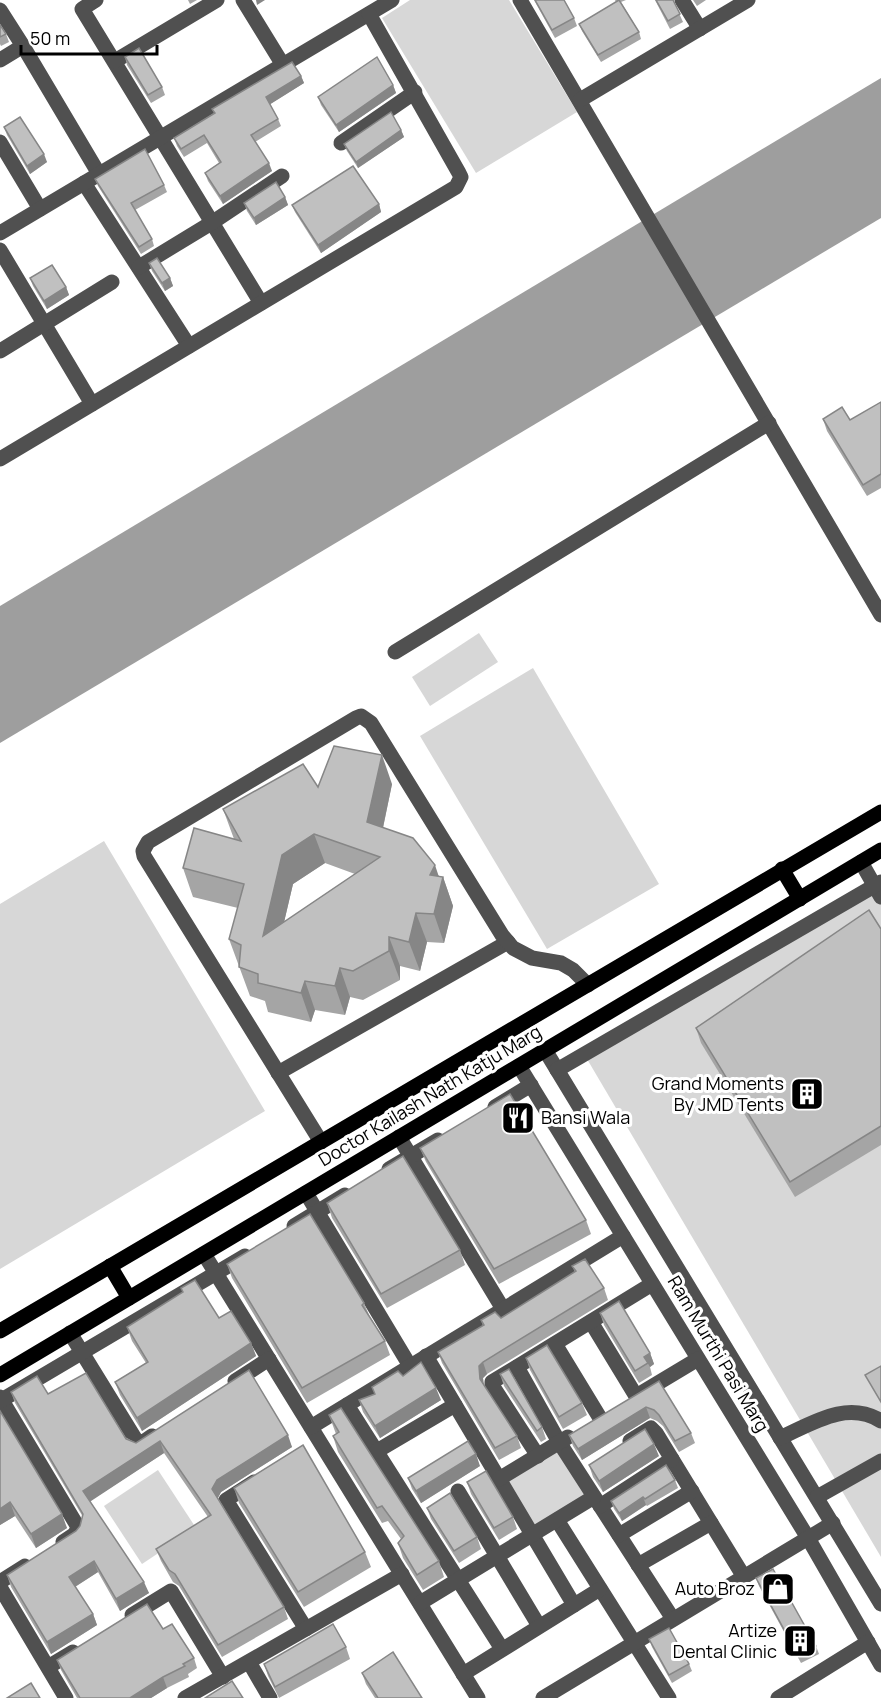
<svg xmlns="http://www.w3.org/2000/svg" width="881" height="1698" font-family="Manrope,sans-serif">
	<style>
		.green { fill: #d7d7d7 }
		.water { fill: #9e9e9e }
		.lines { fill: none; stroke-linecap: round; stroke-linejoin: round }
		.minor { stroke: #505050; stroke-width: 15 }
		.major { stroke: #000; stroke-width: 15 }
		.wall { fill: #a5a5a5; fill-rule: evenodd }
		.shaded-wall { fill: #868686 }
		.building { fill: #c0c0c0; stroke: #868686; stroke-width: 1.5; fill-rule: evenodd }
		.labels { text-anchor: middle; stroke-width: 6; stroke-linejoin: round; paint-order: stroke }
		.poi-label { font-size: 18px; fill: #000; stroke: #fff; text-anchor: end }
		.street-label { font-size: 18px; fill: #000; stroke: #fff }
	</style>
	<rect width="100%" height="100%" fill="#fff"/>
	<g class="green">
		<polygon points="410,0 509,0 577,112 476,173 382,18"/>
		<polygon points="479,633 498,662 430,706 412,677"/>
		<polygon points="533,668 659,884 547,949 420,736"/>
		<polygon points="104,841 265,1111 0,1269 0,904"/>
		<polygon points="881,882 881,1557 587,1059"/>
		<polygon points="561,1448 590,1494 534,1529 505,1483"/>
		<polygon points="158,1470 196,1528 142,1564 104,1506"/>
	</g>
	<polygon class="water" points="881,78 881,218 0,743 0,606"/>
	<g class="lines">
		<g class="minor">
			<polyline points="96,0 82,9 261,303"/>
			<polyline points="243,0 283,65"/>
			<polyline points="520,0 881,615"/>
			<polyline points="682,0 700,29"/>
			<polyline points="0,10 23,46"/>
			<polyline points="0,60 23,46 99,174"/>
			<polyline points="115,61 217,0"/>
			<polyline points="580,100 748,0"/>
			<polyline points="0,142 40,209"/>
			<polyline points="341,143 415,92"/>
			<polyline points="84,183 189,346"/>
			<polyline points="0,233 392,0"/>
			<polyline points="0,250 92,404"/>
			<polyline points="139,267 213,222 282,176"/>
			<polyline points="0,351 112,282"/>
			<polyline points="0,459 456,187 461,177 459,173 369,14"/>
			<polyline points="395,652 769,423"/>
			<polyline points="861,862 881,897"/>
			<polyline points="545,1050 881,1604"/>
			<polyline points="519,1066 808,1538 881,1665"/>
			<polyline points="557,1070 881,882"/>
			<polyline points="278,1073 508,942"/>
			<polyline points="495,1107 531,1085"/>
			<polyline points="399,1137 503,1309"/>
			<polyline points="321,1142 144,856 143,851 148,842 356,718 361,716 371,723 502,935 513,948 532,958 561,963 573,970 588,985"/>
			<polyline points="389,1169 438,1140"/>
			<polyline points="306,1193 410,1366"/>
			<polyline points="294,1226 345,1195"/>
			<polyline points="204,1254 478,1698"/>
			<polyline points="591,1322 636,1396"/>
			<polyline points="70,1333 139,1445 152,1436"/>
			<polyline points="555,1344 600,1418"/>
			<polyline points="426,1356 574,1605"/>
			<polyline points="517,1367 559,1442 673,1619"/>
			<polyline points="235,1381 269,1359"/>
			<polyline points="643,1392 698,1359"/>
			<polyline points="0,1397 78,1527 75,1534 63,1542"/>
			<polyline points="0,1401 245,1256"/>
			<polyline points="347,1405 502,1649"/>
			<polyline points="311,1427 623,1236"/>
			<path d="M780 1438C813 1423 847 1400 881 1421"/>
			<polyline points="630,1441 651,1428 656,1433 744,1577"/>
			<polyline points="377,1451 455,1405"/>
			<polyline points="538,1456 492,1385 492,1382 652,1284"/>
			<polyline points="499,1479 568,1437"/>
			<polyline points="254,1482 226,1500 306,1629"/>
			<polyline points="458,1491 539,1626"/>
			<polyline points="817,1497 881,1461"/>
			<polyline points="600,1506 672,1459"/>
			<polyline points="557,1520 669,1698"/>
			<polyline points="619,1535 692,1491"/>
			<polyline points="638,1565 711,1523"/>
			<polyline points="0,1582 25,1566"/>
			<polyline points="0,1587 66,1698"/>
			<polyline points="420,1603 594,1497"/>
			<polyline points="132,1615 171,1591 223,1677"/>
			<polyline points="249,1662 270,1698"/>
			<polyline points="48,1667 73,1652"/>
			<polyline points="463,1674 600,1589"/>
			<polyline points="185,1698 402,1574"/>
			<polyline points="543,1698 833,1523"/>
			<polyline points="778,1698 868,1642"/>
		</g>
		<g class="major">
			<polyline points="782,869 800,899"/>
			<polyline points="110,1266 129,1298"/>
			<polyline points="0,1331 881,812"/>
			<polyline points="0,1375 881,850"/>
		</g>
	</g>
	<g class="wall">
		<polygon points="188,0 197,0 190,4"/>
		<polygon points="534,0 564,0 574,18 577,26 555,38"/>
		<polygon points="615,0 626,0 621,2 639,32 641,39 601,62 582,31 579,24 616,2"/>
		<polygon points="655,0 673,0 683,22 670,29"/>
		<polygon points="693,0 706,0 697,6"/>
		<polygon points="0,25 6,34 9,42 1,46 0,44"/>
		<polygon points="125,57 162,87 165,95 151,103 127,65"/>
		<polygon points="301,76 304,83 270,104 278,119 281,126 255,142 272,171 223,204 208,181 205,173 219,163 207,143 184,157 177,146 174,138 214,113 212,109"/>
		<polygon points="393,85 396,93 339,132 321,105 318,97"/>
		<polygon points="4,127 47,162 30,174 7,135"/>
		<polygon points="401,130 404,137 358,168 347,151 344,144"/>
		<polygon points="95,179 164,185 167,192 135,210 152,239 154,246 141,254 98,186"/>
		<polygon points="285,197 288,205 256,225 247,211 244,203"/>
		<polygon points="379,204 381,212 321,253 295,212 292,205"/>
		<polygon points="149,263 170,278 173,286 165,291 152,271"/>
		<polygon points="30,278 66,287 69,295 47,309 33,286"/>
		<polygon points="881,402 881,488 867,496 827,431 823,419 850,420"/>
		<path d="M392 784 383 828 439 876 443 877 453 906 444 943 427 942 420 971 400 966V980L363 1000 350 997 345 1015 315 1010 311 1022 268 1012 265 1001 250 996 229 939 238 908 193 897 183 868 234 839 223 809 318 787ZM325 863 355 874 284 922 293 884Z"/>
		<polygon points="881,929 881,1145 795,1197 701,1043 696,1028"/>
		<polygon points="420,1148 586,1220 591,1234 499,1284 426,1162"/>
		<polygon points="327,1203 460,1250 465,1265 387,1308 332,1218"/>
		<polygon points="227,1264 364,1303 369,1315 385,1341 390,1355 307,1403 232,1278"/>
		<polygon points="572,1266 604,1288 608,1300 487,1374 483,1378 484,1385 517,1436 521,1448 499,1460 442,1363 438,1352 483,1326 481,1320 501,1318 575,1272"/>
		<polygon points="181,1288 251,1343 256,1356 142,1431 120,1395 115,1382 146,1363 132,1341 127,1327 183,1292"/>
		<polygon points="600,1313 650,1353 654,1364 650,1367 652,1375 639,1383 604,1325"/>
		<polygon points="526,1358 582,1403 587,1415 563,1429 530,1370"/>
		<polygon points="249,1370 292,1447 221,1492 218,1498 284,1607 288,1619 222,1657 179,1586 173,1582 161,1561 156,1549 208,1517 164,1453 90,1501 149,1593 120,1611 98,1572 75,1587 93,1614 97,1625 51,1654 11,1587 7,1575 76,1531 80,1526 83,1517 15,1403 11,1392 48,1394 136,1443"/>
		<polygon points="500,1374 542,1427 546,1439 541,1442 504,1386"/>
		<polygon points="403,1376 441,1400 380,1438 363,1412 359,1400 375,1394"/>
		<polygon points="659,1381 691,1433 695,1443 679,1452 663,1426 657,1421 650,1418 582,1460 573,1446 569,1435"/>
		<polygon points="0,1411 67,1528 36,1548 15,1516 0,1525"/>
		<polygon points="329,1415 439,1561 444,1577 423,1590 403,1558 398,1543 401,1539 388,1521 382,1523 338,1452 333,1436 336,1434"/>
		<polygon points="659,1456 603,1492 593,1477 589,1465"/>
		<polygon points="480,1466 421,1503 412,1489 408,1478"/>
		<polygon points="675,1480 678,1488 647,1506 646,1505 622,1521 614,1509 611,1501"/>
		<polygon points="467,1482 513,1517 517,1529 499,1540 471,1494"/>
		<polygon points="234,1488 365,1552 371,1567 304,1607 239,1503"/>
		<polygon points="427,1508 477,1537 481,1549 459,1563 431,1519"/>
		<polygon points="756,1578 816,1646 819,1654 801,1663 759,1586"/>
		<polygon points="163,1629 194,1658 197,1668 188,1674 189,1677 167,1688 151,1698 77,1698 61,1670 57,1660"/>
		<polygon points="649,1639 689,1664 692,1671 672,1683 652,1647"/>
		<polygon points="346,1647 350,1659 279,1698 268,1676 264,1664"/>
		<polygon points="362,1673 422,1698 375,1698 366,1684"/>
	</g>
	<g class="shaded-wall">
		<polygon points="256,0 265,0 257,5"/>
		<polygon points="301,76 304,83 269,105 266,97"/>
		<polygon points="393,85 396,93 339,132 336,125"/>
		<polygon points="401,130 404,137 358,168 356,162"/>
		<polygon points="44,154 47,162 30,174 27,166"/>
		<polygon points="269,163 272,171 223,204 220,196"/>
		<polygon points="285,197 288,205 256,225 254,218"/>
		<polygon points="379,204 381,212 321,253 318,245"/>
		<polygon points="170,278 173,286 165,291 162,283"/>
		<polygon points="66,287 69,295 47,309 44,301"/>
		<polygon points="382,755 392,784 378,851 367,822"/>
		<polygon points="314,834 325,863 293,884 274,965 263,936 282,855"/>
		<polygon points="435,865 441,883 443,877 453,906 444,943 434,914 430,875"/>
		<polygon points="416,913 427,942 420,971 409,942"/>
		<polygon points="389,937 400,966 400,980 389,951"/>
		<polygon points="340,968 350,997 345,1015 335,986"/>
		<polygon points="305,981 315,1010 311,1022 301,993"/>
		<polygon points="251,1343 256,1356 142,1431 137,1418"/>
		<polygon points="650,1353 654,1364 650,1367 644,1357"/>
		<polygon points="483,1362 487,1374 483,1378 484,1390 480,1379 479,1366"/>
		<polygon points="436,1388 441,1400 380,1438 375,1426"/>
		<polygon points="646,1407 650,1418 582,1460 578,1449"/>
		<polygon points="288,1435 292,1447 221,1492 216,1501 212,1489 217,1480"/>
		<polygon points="160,1441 164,1453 88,1503 83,1491"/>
		<polygon points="654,1444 659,1456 603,1492 599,1481"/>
		<polygon points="476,1454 480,1466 421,1503 416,1491"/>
		<polygon points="643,1497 646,1505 622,1521 619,1513"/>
		<polygon points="10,1502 15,1516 0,1525 0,1509"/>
		<polygon points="62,1514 67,1528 36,1548 31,1534"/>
		<polygon points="94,1561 98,1572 73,1588 69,1577"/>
		<polygon points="144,1582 149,1593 120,1611 116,1599"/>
		<polygon points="93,1614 97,1625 51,1654 47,1642"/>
		<polygon points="163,1677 167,1688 151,1698 130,1698"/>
	</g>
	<g class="building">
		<polygon points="535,0 564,0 574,18 552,30"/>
		<polygon points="619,0 639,32 598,55 579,24"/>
		<polygon points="656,0 673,0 680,14 668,21"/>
		<polygon points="0,25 6,34 0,37"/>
		<polygon points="139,48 162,87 148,95 125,57"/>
		<polygon points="377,57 393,85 336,125 318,97"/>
		<polygon points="292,62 301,76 266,97 278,119 251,135 269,163 220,196 205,173 221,162 204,135 181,149 174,138 215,113 212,109"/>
		<polygon points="391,112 401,130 356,162 344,144"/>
		<polygon points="20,117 44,154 27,166 4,127"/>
		<polygon points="145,149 164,185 131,203 152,239 139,247 95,179"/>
		<polygon points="353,166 379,204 318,245 292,205"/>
		<polygon points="276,182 285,197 254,218 244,203"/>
		<polygon points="157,258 170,278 162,283 149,263"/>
		<polygon points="52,265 66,287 44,301 30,278"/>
		<polygon points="881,402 881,474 863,485 823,419 842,407 850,420"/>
		<path d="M334 746 382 755 367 822 413 838 435 865 430 875 443 877 434 914 416 913 409 942 389 937V951L353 971 340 968 335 986 305 981 301 993 258 983V974L239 967 241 945 229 939 244 884 183 868 194 828 241 841 223 809 303 764 318 787ZM314 834 380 857 263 936 282 855Z"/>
		<polygon points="869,910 881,929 881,1126 790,1182 696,1028"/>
		<polygon points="510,1094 586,1220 494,1269 420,1148"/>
		<polygon points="403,1156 460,1250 381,1294 327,1203"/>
		<polygon points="310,1214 364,1303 362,1305 385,1341 302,1388 227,1264"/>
		<polygon points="585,1259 604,1288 483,1362 479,1366 480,1379 517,1436 495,1448 438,1352 484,1325 481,1320 495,1312 501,1318 576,1271 572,1266"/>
		<polygon points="195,1280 219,1318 231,1311 251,1343 137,1418 115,1382 148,1362 127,1327 183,1292 181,1288"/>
		<polygon points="619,1301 650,1353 644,1357 648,1363 635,1371 600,1313"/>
		<polygon points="547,1345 582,1403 559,1417 526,1358"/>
		<polygon points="421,1362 436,1388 375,1426 359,1400 375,1394 372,1387 398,1371 403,1376"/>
		<polygon points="881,1366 881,1402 865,1375"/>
		<polygon points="509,1369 542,1427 537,1431 500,1374"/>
		<polygon points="249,1370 288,1435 217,1480 212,1489 284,1607 218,1645 175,1574 169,1570 156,1549 211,1515 160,1441 83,1491 144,1582 116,1599 94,1561 69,1577 93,1614 47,1642 7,1575 76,1531 80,1526 83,1514 11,1392 37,1376 48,1394 86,1373 126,1439 136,1443"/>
		<polygon points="659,1381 691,1433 675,1441 659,1415 654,1410 646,1407 578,1449 569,1435"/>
		<polygon points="341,1408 439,1561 417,1575 398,1543 404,1536 382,1506 377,1508 333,1436 339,1432 329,1415"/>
		<polygon points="0,1411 62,1514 31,1534 10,1502 0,1509"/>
		<polygon points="645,1429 654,1444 599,1481 589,1465"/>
		<polygon points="468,1441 476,1454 416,1491 408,1478"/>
		<polygon points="303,1445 365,1552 298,1592 234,1488"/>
		<polygon points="666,1465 675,1480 645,1499 643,1497 619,1513 611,1501"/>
		<polygon points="486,1471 513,1517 494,1528 467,1482"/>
		<polygon points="450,1493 477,1537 454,1551 427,1508"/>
		<polygon points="773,1569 816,1646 798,1655 756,1578"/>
		<polygon points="147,1604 163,1629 172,1624 194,1658 183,1664 185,1666 163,1677 130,1698 80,1698 57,1660"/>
		<polygon points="333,1624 346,1647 275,1687 264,1664"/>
		<polygon points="669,1628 689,1664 669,1675 649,1639"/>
		<polygon points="393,1652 422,1698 378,1698 362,1673"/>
		<polygon points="232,1681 243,1698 205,1698"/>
		<polygon points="31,1683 40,1698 7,1698"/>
	</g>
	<defs>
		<symbol id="building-square" viewBox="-11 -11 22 22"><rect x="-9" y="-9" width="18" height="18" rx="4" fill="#000" stroke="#fff"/><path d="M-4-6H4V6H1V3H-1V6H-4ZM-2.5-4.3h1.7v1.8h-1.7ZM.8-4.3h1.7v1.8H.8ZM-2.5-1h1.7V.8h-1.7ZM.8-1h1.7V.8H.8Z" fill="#fff"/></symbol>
		<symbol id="restaurant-square" viewBox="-11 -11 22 22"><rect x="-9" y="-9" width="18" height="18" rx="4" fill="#000" stroke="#fff"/><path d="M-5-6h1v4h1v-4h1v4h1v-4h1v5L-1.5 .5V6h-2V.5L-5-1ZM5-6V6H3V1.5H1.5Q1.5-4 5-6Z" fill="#fff"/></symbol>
		<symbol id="shop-square" viewBox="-11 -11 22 22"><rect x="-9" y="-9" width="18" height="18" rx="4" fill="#000" stroke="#fff"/><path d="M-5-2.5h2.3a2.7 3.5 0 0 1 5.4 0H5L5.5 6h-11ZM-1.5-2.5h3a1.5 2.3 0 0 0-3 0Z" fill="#fff"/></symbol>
	</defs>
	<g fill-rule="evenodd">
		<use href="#building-square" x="788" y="1075" width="38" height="38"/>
		<use href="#restaurant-square" x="499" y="1099" width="38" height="38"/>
		<use href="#shop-square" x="759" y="1570" width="38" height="38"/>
		<use href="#building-square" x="781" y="1622" width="38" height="38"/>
	</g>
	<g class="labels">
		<g class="poi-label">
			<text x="784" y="1090">Grand Moments<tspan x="784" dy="21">By JMD Tents</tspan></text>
			<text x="541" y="1124" text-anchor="start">Bansi Wala</text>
			<text x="755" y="1595">Auto Broz</text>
			<text x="777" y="1637">Artize<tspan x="777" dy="21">Dental Clinic</tspan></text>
		</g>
		<g class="street-label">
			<text transform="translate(430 1096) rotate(-31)" y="6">Doctor Kailash Nath Katju Marg</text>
			<text transform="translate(718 1354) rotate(59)" y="6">Ram Murthi Pasi Marg</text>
		</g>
	</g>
	<path d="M21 45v9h136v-9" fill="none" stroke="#000000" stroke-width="3"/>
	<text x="30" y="45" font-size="18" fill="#000000" stroke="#ffffff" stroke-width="4.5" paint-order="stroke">50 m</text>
</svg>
